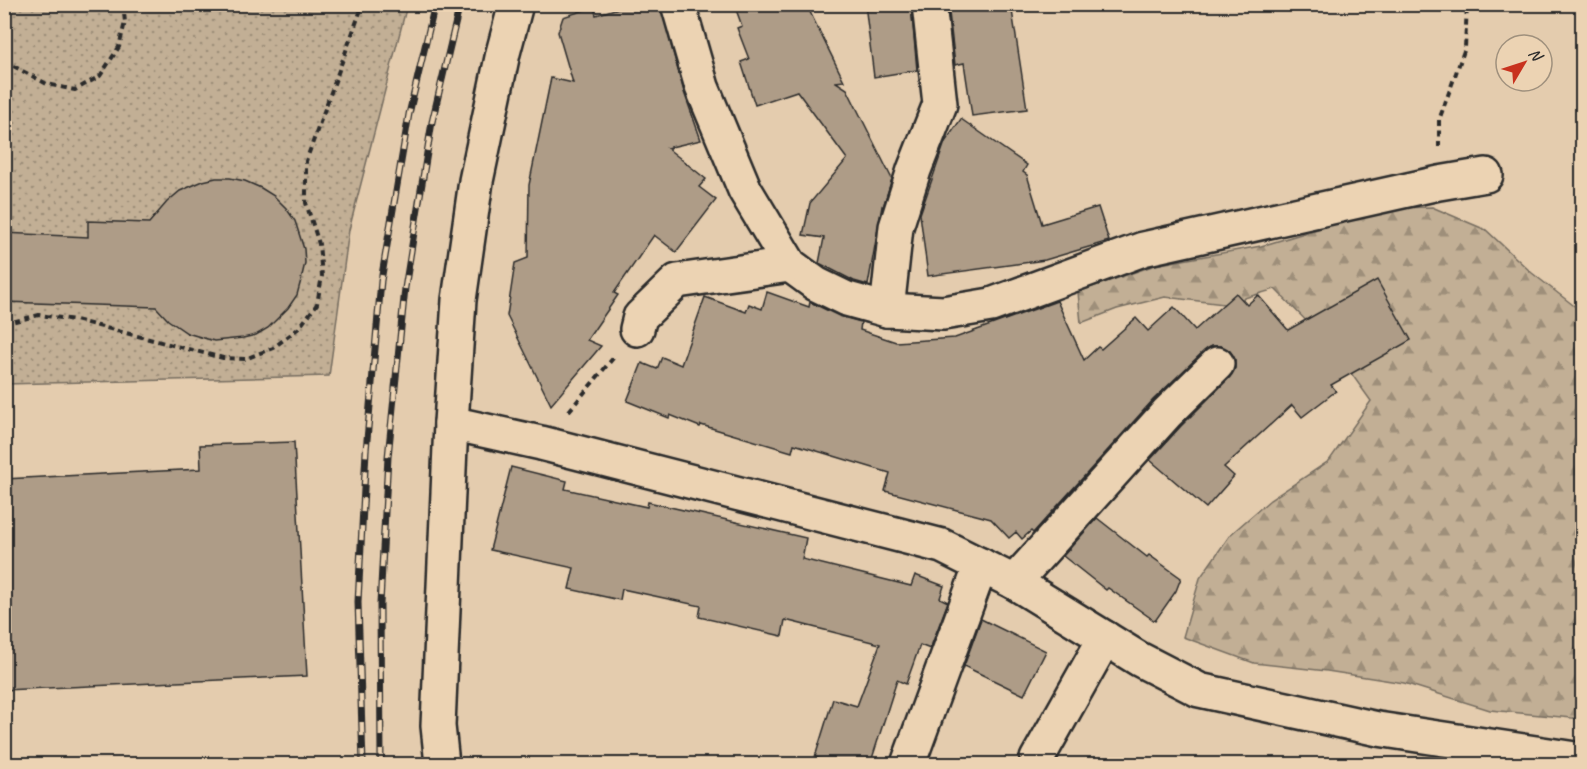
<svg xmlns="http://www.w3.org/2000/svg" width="1587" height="769" font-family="Caveat,sans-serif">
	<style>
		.forest { fill: url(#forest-firs); stroke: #766d60; stroke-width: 1.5 }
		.park { fill: url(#park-dots); stroke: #766d60; stroke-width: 1.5 }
		.building { fill: #ae9c87; stroke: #2b2b2b; stroke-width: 1.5 }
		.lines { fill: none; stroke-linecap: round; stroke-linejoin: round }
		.minor-casing { stroke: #2b2b2b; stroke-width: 38 }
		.path { stroke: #2b2b2b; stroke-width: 4; stroke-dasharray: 6 4.5; stroke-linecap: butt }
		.minor { stroke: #ecd3b3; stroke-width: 33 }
		.rail-casing { stroke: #2b2b2b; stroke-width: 7 }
		.rail { stroke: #ecd3b3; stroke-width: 4.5; stroke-dasharray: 14; stroke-linecap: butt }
	</style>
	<defs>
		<pattern id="forest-firs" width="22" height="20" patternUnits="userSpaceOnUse" patternTransform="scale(1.5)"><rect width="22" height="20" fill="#c2af95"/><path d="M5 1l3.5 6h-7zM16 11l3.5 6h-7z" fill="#9e8f7a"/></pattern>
		<pattern id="park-dots" width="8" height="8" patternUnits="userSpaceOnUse" patternTransform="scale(1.5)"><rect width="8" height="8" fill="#c2af95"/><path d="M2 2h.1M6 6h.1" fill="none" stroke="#9e8f7a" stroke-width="1.8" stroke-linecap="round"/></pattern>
	</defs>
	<rect width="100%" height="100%" fill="#e4ccae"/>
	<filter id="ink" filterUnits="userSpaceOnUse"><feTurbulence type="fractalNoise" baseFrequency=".0167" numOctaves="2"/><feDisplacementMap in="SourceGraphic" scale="12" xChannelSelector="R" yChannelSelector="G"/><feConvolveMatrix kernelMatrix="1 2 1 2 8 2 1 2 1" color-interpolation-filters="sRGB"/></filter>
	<g filter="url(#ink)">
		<polygon class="forest" points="1432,207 1486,230 1532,273 1582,312 1582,719 1490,710 1404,683 1327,671 1254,663 1183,637 1200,578 1230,535 1270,500 1329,461 1371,401 1333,348 1275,289 1224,304 1165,297 1117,309 1081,323 1078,292 1155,265 1261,246 1388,208"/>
		<polygon class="park" points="59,4 407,5 349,230 329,376 5,384 4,5 42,5 57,9"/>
		<g class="building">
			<polygon points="631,4 660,4 684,92 701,140 667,148 706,179 699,187 716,200 676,252 654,235 614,293 618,295 587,340 601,346 551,405 507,316 515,263 528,258 529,185 551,78 573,83 558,32 563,17 594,7 596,15"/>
			<polygon points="734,4 806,4 844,81 836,82 847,89 892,179 883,207 882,206 868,285 854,281 819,263 824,238 803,235 810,203 847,159 797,91 755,105 741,62 749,59 737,28 742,26"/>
			<polygon points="865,4 911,4 917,70 874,77"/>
			<polygon points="948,4 1011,4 1027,109 972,116 964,63 955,65"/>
			<polygon points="961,119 1027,165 1023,172 1027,175 1042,224 1098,207 1109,241 1045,260 928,276 920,214 945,142"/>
			<polygon points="216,178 230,178 245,181 261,188 274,196 286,208 295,221 304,249 305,263 301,280 297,295 288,308 268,328 256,335 243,338 214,341 187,333 168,320 156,307 4,302 4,233 88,237 88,221 149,223 167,202 180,191 203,181"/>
			<polygon points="1377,280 1411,340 1331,385 1336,391 1302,417 1292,405 1224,467 1234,476 1206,508 1150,460 1181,426 1230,377 1235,368 1235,359 1230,351 1221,346 1212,346 1204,351 1153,400 1033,533 1031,531 1022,539 1016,532 1009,538 991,519 885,491 890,473 794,444 792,452 701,425 700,427 670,415 669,418 627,401 642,363 657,369 662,357 681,365 705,297 746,312 749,304 762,309 767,292 809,307 810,302 839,316 861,322 860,330 896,342 955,338 1057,301 1084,360 1098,347 1101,349 1136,318 1148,331 1174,307 1195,330 1236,293 1247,305 1258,295 1288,330"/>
			<polygon points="294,442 307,676 4,690 4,479 201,469 200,445"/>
			<polygon points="511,467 567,481 565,489 647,507 648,502 806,538 802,559 911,586 915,575 944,586 940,598 948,602 930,649 920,645 906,684 897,680 870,765 837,765 815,757 833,699 857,706 880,644 785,620 782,636 699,617 701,606 622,589 620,600 569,589 574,568 490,550"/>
			<polygon points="1097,518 1147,557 1149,555 1181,578 1176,591 1155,621 1108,588 1106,590 1063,556"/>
			<polygon points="981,619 1046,651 1024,695 964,666"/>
		</g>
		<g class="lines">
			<defs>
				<g id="minor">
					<polyline points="678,4 702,87 745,190 790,265 816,284 847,299 887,310 943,313 991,305 1143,249 1439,183 1486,175"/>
					<polyline points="887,310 896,227 914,170 940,104 929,4"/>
					<polyline points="637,329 640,317 677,281 790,265"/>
					<polyline points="451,423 541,443 942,546 1014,582 1139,659 1199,690 1378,729 1582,760"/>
					<polyline points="1014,582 1167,413 1217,364"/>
					<polyline points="1037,759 1105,638"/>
					<polyline points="442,764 438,726 451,423 459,300 476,181 503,53 516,4"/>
					<polyline points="908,764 981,565"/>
				</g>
			</defs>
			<use href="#minor" class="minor-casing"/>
			<g class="path">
				<polyline points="4,61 47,84 75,90 100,76 119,47 125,22 123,4"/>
				<polyline points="1439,147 1439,120 1465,48 1467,4"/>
				<polyline points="4,324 39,315 75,320 223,358 245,359 273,348 299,328 317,304 322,276 319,244 306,203 306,161 363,4"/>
				<polyline points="569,411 614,357"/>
			</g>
			<use href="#minor" class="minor"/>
			<defs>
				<g id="rail">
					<polyline points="363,764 358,602 366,451 381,281 409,114 435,4"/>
					<polyline points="381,764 380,604 388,457 405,288 432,122 460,4"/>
				</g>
			</defs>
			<use href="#rail" class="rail-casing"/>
			<use href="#rail" class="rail"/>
		</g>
	</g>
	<rect width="1587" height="769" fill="none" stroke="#ecd3b3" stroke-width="24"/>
	<rect x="12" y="12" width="1563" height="745" fill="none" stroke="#2b2b2b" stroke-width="2" filter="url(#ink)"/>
	<g transform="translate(1524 63) rotate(51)"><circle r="28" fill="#ecd3b3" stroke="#9f907d" stroke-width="1.5"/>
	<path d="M0-4.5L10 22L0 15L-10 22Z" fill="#c8321e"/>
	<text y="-9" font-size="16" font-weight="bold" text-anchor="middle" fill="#2b2b2b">N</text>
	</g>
</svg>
